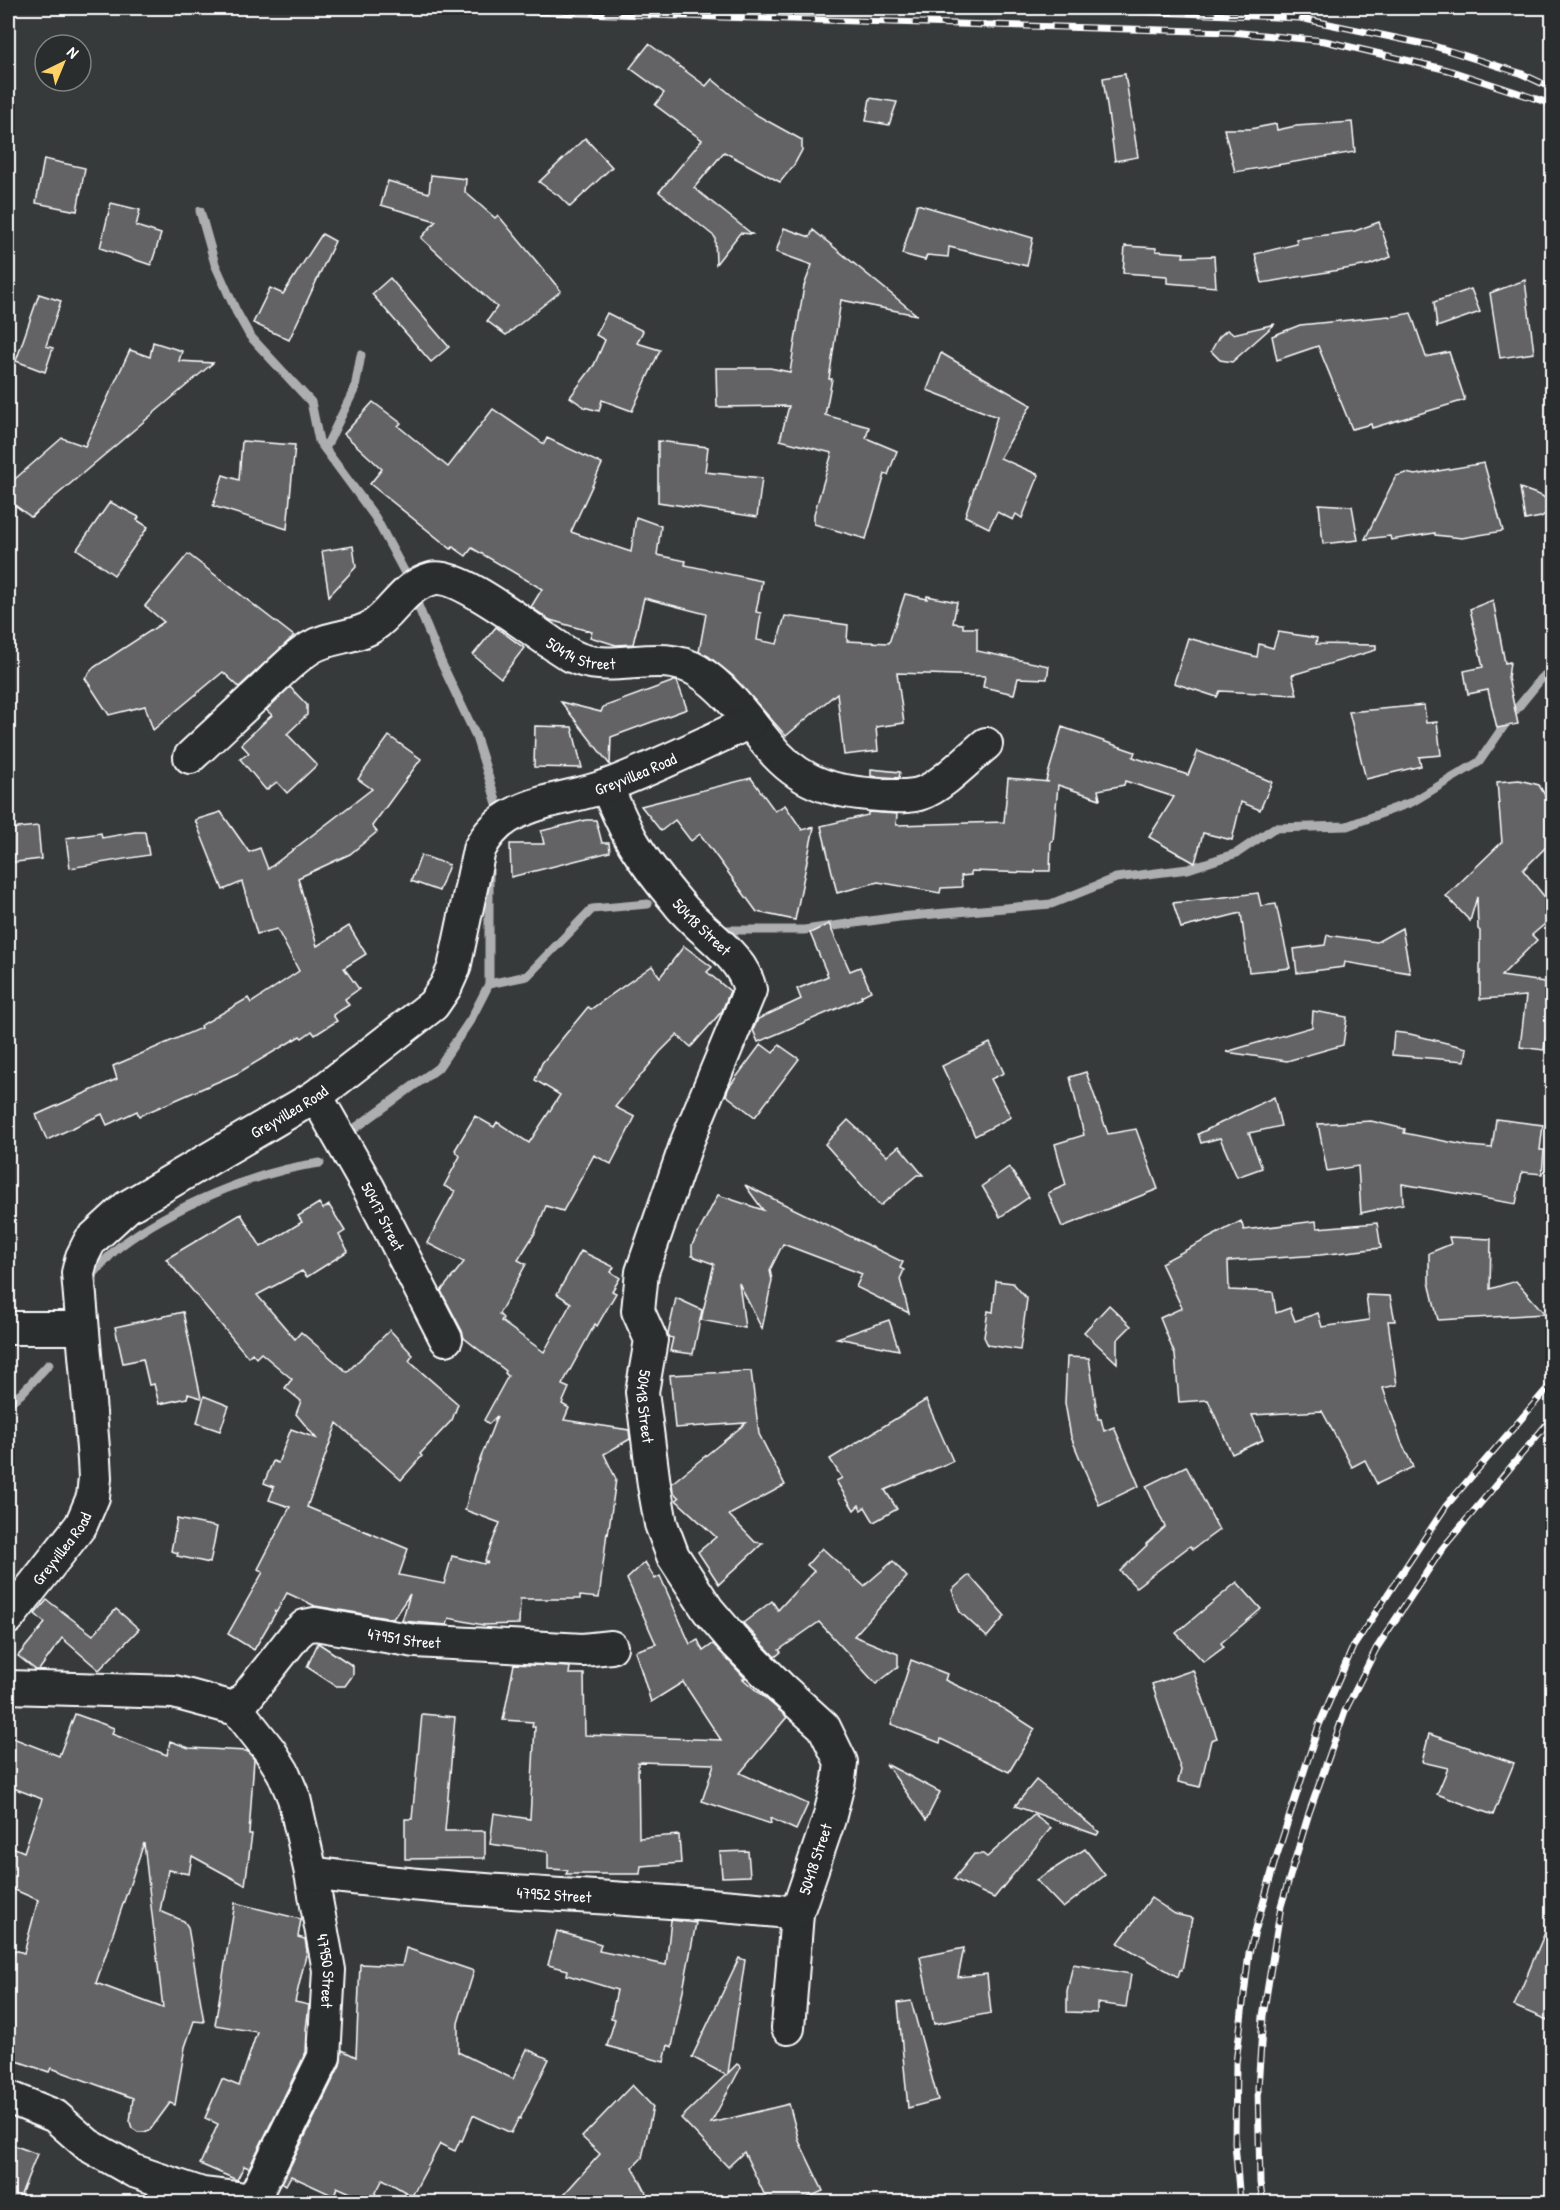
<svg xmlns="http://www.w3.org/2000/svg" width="1560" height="2210" font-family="'Patrick Hand',sans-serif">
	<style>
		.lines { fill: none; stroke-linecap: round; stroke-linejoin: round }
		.stream { stroke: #adaeaf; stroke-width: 9 }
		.building { fill: #636465; stroke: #fff; stroke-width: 1.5; fill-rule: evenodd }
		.street-casing { stroke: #fff; stroke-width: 36 }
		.street { stroke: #2a2d2e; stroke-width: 32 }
		.rail-casing { stroke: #fff; stroke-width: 7 }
		.rail { stroke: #2a2d2e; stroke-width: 4.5; stroke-dasharray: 14; stroke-linecap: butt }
		.labels { text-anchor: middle; stroke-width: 6; stroke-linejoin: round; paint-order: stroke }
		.street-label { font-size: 16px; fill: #fff; stroke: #2a2d2e }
	</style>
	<rect width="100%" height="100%" fill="#373a3b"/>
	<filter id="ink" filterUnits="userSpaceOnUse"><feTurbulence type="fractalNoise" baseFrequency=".0167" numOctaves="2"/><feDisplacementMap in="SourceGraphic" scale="12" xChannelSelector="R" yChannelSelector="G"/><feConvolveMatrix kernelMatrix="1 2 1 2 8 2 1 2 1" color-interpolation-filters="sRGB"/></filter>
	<g filter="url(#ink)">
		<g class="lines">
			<g class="stream">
				<polyline points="200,211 215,264 236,311 250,336 311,402 319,441 375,517 404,571 441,662 475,734 499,810"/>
				<polyline points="325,449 355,388 361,355"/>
				<polyline points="717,930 804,930 899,917 1051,904 1116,878 1188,869 1237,853 1274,828 1347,826 1412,802 1479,762 1510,717 1541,679 1552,669"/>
				<polyline points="489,984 527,976 592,909 648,904"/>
				<polyline points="354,1129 438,1068 471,1019 489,984 489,870"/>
				<path d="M93 1284V1274C102 1265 109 1255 119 1247 170 1208 256 1171 320 1163"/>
				<polyline points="8,1403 21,1394 49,1364"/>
			</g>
		</g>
		<g class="building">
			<polygon points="649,44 706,86 712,79 753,113 802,140 802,150 794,165 780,182 724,152 694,188 752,234 740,233 716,264 715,237 659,192 702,140 655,105 664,93 630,68"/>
			<polygon points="1125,74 1138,157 1115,161 1103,78"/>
			<polygon points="870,98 897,102 889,125 866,121"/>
			<polygon points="1352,122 1355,152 1235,172 1224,129 1250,129 1276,124 1277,130 1296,126"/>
			<polygon points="585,138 612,167 570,207 559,196 539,182"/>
			<polygon points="44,159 85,168 77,211 36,203"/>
			<polygon points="431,175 466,179 465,192 495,218 498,215 561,291 506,335 487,321 497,307 421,238 436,221 381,205 388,181 429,193"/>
			<polygon points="111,203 140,210 136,226 161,234 151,265 100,248"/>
			<polygon points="917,204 1033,238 1027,266 949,247 948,257 927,255 925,260 902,254"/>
			<polygon points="1379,222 1391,257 1369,265 1262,283 1255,254 1297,244 1296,239 1355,231"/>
			<polygon points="784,228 810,237 813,230 917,315 841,300 829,379 832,379 825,415 869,427 866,438 897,451 888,475 885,474 866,539 814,524 814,514 832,453 780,440 789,406 717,407 716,368 770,368 790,372 804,286 812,265 776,252"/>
			<polygon points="322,234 335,241 289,340 253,323 270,288 283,294"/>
			<polygon points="1125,246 1156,248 1156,251 1184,253 1183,257 1214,256 1216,287 1167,283 1167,276 1123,273"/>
			<polygon points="390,278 449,347 431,362 372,294"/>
			<polygon points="1525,280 1534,353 1500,358 1490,293"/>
			<polygon points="1471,289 1480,312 1437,327 1434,302"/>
			<polygon points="39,294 61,301 46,346 53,348 45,372 16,361"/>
			<polygon points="607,313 643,331 637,343 660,350 632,411 602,400 599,411 584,407 570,397 594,365 605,340 596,335"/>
			<polygon points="1411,313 1426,357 1449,352 1465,400 1372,428 1371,424 1352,429 1318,346 1277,360 1272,336 1300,325 1389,316 1390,317"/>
			<polygon points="1275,324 1232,362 1220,360 1211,351 1219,337 1227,330 1233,334"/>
			<polygon points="153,342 182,351 179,361 213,363 31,517 8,500 8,485 62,438 85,446 130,350 150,357"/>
			<polygon points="941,353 1031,405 1000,458 1039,475 1022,518 1016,514 1013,520 997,512 989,528 965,516 997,417 927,390"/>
			<polygon points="373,402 401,423 398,426 448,467 493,409 544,444 547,438 602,464 571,532 631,552 636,517 661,526 657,555 686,561 685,565 762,581 756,612 761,613 757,640 777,644 785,616 848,625 847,641 889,643 905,594 927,599 927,596 957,602 953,623 963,624 963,628 977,628 977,651 1049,666 1047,679 1018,678 1014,694 983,687 985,676 897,673 904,723 876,727 878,751 844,755 837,693 786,736 733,676 708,656 699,652 706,614 644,598 633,644 616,645 590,637 592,632 550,620 531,607 542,589 472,548 466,556 453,547 451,549 370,484 382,469 344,434"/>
			<polygon points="242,441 295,445 287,529 213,506 223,475 239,480"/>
			<polygon points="658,441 708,447 705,472 762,478 757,517 658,502"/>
			<polygon points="1484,463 1503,531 1462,538 1435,535 1435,533 1391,540 1390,536 1365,539 1396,476 1406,473 1415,475"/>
			<polygon points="1520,488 1542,496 1552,504 1552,509 1541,517 1525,520"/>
			<polygon points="110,502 139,517 137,520 148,527 114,575 77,549"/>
			<polygon points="1319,504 1352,506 1358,540 1323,544"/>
			<polygon points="353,546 356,567 329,596 322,551"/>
			<polygon points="188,554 294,636 239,687 223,672 153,730 145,706 109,715 85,678 93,668 164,622 145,606"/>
			<polygon points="1493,600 1505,663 1510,662 1508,678 1518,724 1497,728 1488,690 1468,694 1464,671 1483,667 1470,609"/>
			<polygon points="496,627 524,648 501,678 473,655"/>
			<polygon points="1278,632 1317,638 1316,644 1376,645 1376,650 1292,675 1297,695 1220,691 1217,697 1174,683 1188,638 1257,657 1259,644 1273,648"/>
			<polygon points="674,681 677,681 687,709 611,737 610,765 561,702 601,712 603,707"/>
			<polygon points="290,687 307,705 307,715 287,734 317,765 287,793 277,782 266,790 240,759 249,753 241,744 272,715 266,710"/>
			<polygon points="1424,705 1426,723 1437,722 1441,755 1419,757 1421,766 1366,779 1349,712"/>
			<polygon points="535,726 572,727 582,768 534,767"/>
			<polygon points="1062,727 1135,752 1133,757 1188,775 1198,751 1272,782 1260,810 1241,802 1232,840 1203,833 1195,863 1149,837 1174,797 1125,781 1124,785 1098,790 1100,799 1058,785 1053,841 1051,841 1050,871 1035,871 1035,873 971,871 971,875 961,876 962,887 941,888 940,893 878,882 837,893 821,826 868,815 868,812 897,814 896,825 1004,822 1008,778 1049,782 1046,781"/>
			<polygon points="389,736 421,759 372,826 377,832 350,854 298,878 317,946 349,926 366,954 344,968 359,989 345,999 349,1005 333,1015 337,1021 315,1035 312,1031 302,1038 300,1036 238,1073 139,1116 137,1111 107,1125 102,1114 47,1140 36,1115 117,1079 113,1066 201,1028 200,1026 248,998 251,1003 299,971 277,929 257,934 242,882 223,890 195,820 221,812 249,852 260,848 268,869 372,789 358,779"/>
			<polygon points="871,769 900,772 899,778 871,776"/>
			<polygon points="751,778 775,811 785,805 802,830 814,827 795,920 757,912 700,834 691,841 675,820 661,831 641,806"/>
			<polygon points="1519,780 1539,785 1552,807 1552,841 1523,870 1552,906 1552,918 1532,935 1537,940 1501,976 1552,983 1544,1050 1520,1047 1526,996 1480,999 1480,931 1478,929 1477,897 1470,921 1446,896 1502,842 1497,782"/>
			<polygon points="586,820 596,820 602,843 609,843 610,852 511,877 510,844 544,844 541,831"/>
			<polygon points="38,826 41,859 8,863 8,829"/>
			<polygon points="135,832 145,832 149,855 70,868 66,838 101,833 102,838"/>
			<polygon points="421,855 449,865 439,891 411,881"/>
			<polygon points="1258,893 1261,906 1276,904 1290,968 1249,972 1241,913 1181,928 1173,903"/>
			<polygon points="829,924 850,971 860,967 871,991 861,996 862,998 758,1042 753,1030 758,1019 801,999 797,989 828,976 810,933"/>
			<polygon points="1402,928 1410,973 1345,962 1344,967 1297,973 1294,949 1325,945 1327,935 1377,942"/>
			<polygon points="684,946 712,967 707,972 730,991 722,1011 691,1047 677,1035 660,1052 615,1107 635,1117 611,1164 594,1155 563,1211 546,1206 535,1233 518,1260 526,1264 499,1314 503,1318 501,1321 544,1352 571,1303 557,1294 581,1251 614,1267 611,1272 620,1278 612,1291 616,1293 597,1326 595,1324 562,1385 569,1388 562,1404 569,1408 564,1420 629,1430 630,1439 604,1454 616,1479 608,1535 607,1532 599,1598 580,1596 580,1599 520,1599 519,1624 483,1625 449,1618 447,1625 402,1621 410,1594 393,1619 315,1606 287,1593 277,1611 274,1611 276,1612 254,1650 228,1634 263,1572 258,1569 290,1507 269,1500 274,1487 264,1483 273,1461 278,1463 291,1429 316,1438 296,1414 301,1401 285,1388 292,1379 261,1353 256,1358 252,1353 248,1357 166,1259 241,1214 261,1247 302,1222 298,1216 319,1203 323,1209 329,1205 345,1231 339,1235 348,1251 307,1277 302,1271 257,1295 295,1339 301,1332 347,1372 390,1330 413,1355 409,1361 458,1404 452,1420 420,1454 422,1456 401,1480 337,1423 307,1507 408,1549 399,1575 444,1584 452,1556 484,1564 485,1562 488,1563 485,1560 500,1523 465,1510 474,1475 497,1416 489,1424 484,1420 508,1376 505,1373 506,1371 464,1338 462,1331 441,1291 464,1262 427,1243 455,1191 444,1186 460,1156 455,1150 475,1116 494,1127 497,1122 529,1143 560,1095 535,1080 542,1063 588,1007 591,1009 652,966 660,977"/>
			<polygon points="1313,1011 1347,1017 1343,1045 1287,1061 1226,1052 1312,1027"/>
			<polygon points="1394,1032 1410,1034 1467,1048 1465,1061 1392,1055"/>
			<polygon points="990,1043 1004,1073 991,1079 1011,1117 975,1136 942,1066"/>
			<polygon points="761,1044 773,1053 779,1045 799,1059 755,1117 726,1095 729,1087"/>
			<polygon points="1086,1072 1108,1134 1136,1129 1158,1189 1062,1227 1048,1193 1066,1185 1055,1144 1084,1135 1070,1077"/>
			<polygon points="1274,1097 1281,1126 1249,1133 1262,1168 1237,1177 1220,1138 1201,1143 1198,1134"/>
			<polygon points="1496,1119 1543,1125 1540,1150 1544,1150 1542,1174 1522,1172 1516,1204 1402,1184 1403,1204 1361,1213 1358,1166 1327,1171 1318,1124 1371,1121 1405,1129 1404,1133 1469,1146 1492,1148"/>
			<polygon points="848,1120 887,1156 899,1146 923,1175 917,1175 880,1206 825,1144"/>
			<polygon points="1009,1167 1029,1197 1000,1217 982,1186"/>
			<polygon points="745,1185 903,1262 900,1268 904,1270 900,1279 909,1313 856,1287 862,1274 783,1244 770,1270 772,1280 762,1329 739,1283 745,1328 701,1320 714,1264 692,1256 692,1245 718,1195 763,1210"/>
			<polygon points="1241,1221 1244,1230 1316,1221 1317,1228 1377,1223 1381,1248 1320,1255 1228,1261 1229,1290 1273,1292 1276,1313 1290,1308 1295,1321 1318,1313 1322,1327 1369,1320 1366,1295 1390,1296 1395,1321 1388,1321 1397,1385 1383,1388 1401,1441 1413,1467 1377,1484 1365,1460 1352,1467 1322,1411 1252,1415 1263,1440 1232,1454 1208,1400 1179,1402 1175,1355 1160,1318 1182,1308 1161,1263"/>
			<polygon points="1449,1237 1491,1239 1490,1289 1516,1281 1545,1314 1438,1320 1429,1282 1429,1253 1451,1244"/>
			<polygon points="996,1281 1013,1283 1027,1299 1020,1350 988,1345 984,1337 988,1311 993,1312"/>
			<polygon points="676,1298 702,1310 693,1354 670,1351 673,1338 668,1337 668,1334"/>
			<polygon points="1109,1305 1131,1326 1117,1340 1117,1363 1084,1332"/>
			<polygon points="183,1312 201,1398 188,1394 187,1398 159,1404 154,1384 149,1385 143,1359 123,1363 115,1327"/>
			<polygon points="889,1320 899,1350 837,1338"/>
			<polygon points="1067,1357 1089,1358 1098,1419 1101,1419 1104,1431 1114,1427 1139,1486 1099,1505 1071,1437 1065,1403"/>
			<polygon points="751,1371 759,1434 785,1485 729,1515 755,1542 763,1543 719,1584 698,1552 716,1537 676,1500 679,1498 673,1492 672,1483 746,1423 675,1428 670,1375"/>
			<polygon points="204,1396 229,1406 220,1431 197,1423"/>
			<polygon points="926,1400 953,1461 885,1490 897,1509 874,1522 865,1507 861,1510 859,1505 854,1510 836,1481 842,1478 830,1459"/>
			<polygon points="1186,1466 1219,1530 1193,1549 1190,1546 1136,1587 1120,1571 1147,1545 1146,1544 1165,1527 1146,1486"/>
			<polygon points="177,1519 217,1527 210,1563 177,1556 178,1553 171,1551"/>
			<polygon points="822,1548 864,1586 893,1561 907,1577 854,1636 898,1654 898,1667 876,1684 819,1622 779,1650 781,1652 775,1657 743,1623 772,1601 778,1610 814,1571 807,1565"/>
			<polygon points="645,1562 655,1579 660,1576 690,1644 698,1640 703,1651 713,1644 745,1678 743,1679 787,1717 740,1773 808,1804 796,1830 770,1818 771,1824 702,1801 714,1764 638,1762 639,1838 679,1835 681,1863 641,1866 640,1874 566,1874 568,1870 548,1869 548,1852 490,1844 494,1813 530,1819 535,1727 532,1727 533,1722 503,1720 514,1664 570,1667 569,1674 584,1674 585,1735 721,1740 683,1682 651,1702 635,1651 656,1644 627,1579"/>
			<polygon points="969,1575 1005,1616 987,1637 960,1612 952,1590"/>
			<polygon points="1237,1582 1261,1609 1221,1643 1224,1647 1204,1662 1176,1633"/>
			<polygon points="47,1600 93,1635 116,1609 139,1629 99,1670 62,1638 39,1670 36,1670 18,1656 45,1623 35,1614"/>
			<polygon points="318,1643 353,1666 353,1675 345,1686 336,1686 307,1667"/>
			<polygon points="911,1660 947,1674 945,1680 999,1705 999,1706 1035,1729 1009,1772 941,1739 940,1743 891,1724"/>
			<polygon points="1193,1670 1217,1738 1211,1740 1200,1787 1178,1782 1181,1770 1152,1684"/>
			<path d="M75 1714 114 1728 112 1734 167 1755 170 1741 189 1748 247 1751 254 1759 249 1834H252L245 1885 192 1856 189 1874 168 1870 160 1911 184 1921 188 1927 204 2022 194 2021 185 2047 175 2105 170 2103 150 2130 144 2132H138L132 2128 130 2122 133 2098 51 2068 49 2072 8 2058V1969L15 1950 24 1953 38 1900 8 1887V1845L24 1852 42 1799 8 1786V1736L59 1756ZM144 1843 151 1906 163 2008 96 1983Z"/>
			<polygon points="422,1714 455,1717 445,1831 485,1831 485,1858 405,1859 405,1819 412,1819"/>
			<polygon points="1429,1734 1514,1763 1493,1815 1437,1794 1448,1768 1422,1762"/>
			<polygon points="886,1764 940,1792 926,1820"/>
			<polygon points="1036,1780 1099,1832 1097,1835 1015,1806"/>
			<polygon points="1034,1815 1051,1828 994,1898 954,1879 974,1854 983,1854 987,1857"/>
			<polygon points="1085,1849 1105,1875 1063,1908 1036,1880"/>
			<polygon points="748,1851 750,1876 722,1877 720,1852"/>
			<polygon points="1151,1898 1175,1914 1192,1918 1182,1970 1180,1970 1178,1977 1118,1943"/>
			<polygon points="235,1903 301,1919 298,1937 305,1939 307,1951 295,2002 309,2005 306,2030 307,2031 306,2052 249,2168 244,2166 237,2180 200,2164 218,2124 205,2118 222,2079 239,2086 257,2032 215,2025"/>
			<polygon points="1552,1916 1552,2008 1547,2020 1514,2006"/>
			<polygon points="671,1920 696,1923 672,2047 668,2045 664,2062 607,2046 615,2019 611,2018 617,1990 567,1975 568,1970 548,1965 557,1931 601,1944 599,1951 666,1965"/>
			<polygon points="406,1948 474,1971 458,2023 458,2052 513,2079 527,2049 549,2059 520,2119 519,2118 511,2133 473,2115 462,2141 460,2140 455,2151 440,2144 412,2196 383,2179 371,2202 337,2187 334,2196 291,2176 286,2185 282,2183 340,2065 342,2050 356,2057 360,1964 402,1966"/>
			<polygon points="964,1948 958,1977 987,1974 991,2013 934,2024 920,1957"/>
			<polygon points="739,1958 745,1960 728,2073 737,2064 741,2067 711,2123 789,2104 799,2141 823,2191 798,2202 768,2202 744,2152 728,2167 681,2118 726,2075 692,2057"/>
			<polygon points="1073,1964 1131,1974 1126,2007 1097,2003 1097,2013 1067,2012 1067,1991"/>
			<polygon points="911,2001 938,2100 908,2108 898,2003"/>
			<polygon points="632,2085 653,2107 642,2158 633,2167 651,2202 557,2202 600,2154 582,2137"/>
			<polygon points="8,2143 37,2154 18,2202 8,2202"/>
		</g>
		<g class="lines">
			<defs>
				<g id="street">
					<path id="s1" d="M190 757C215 734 239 711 263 689 278 674 293 659 310 648 329 636 355 638 373 626 395 611 403 587 431 579 461 570 543 641 572 656 611 676 659 647 698 671 730 691 751 726 776 754 806 786 837 792 879 795 893 796 908 798 922 793 941 787 970 757 986 744"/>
					<path id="s2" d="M606 786C615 805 623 826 634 844 647 865 662 884 678 903 700 932 742 953 750 990L687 1142 642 1272 638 1311 651 1340 642 1392 654 1485 661 1524 673 1556 708 1610 737 1644 780 1687 824 1727 841 1762 839 1780 829 1819 797 1913 788 2028"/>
					<path id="s3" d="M316 1096 369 1189 446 1339"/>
					<polyline points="8,1328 81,1328"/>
					<path id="s4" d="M8 1618 81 1525 93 1497 95 1478 94 1460 78 1273 82 1257 90 1241 127 1207 316 1096 433 1005 446 986 454 968 479 850C487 834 498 822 514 814 542 799 577 797 606 786 655 768 703 744 750 722"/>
					<path id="s5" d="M8 1687 174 1692 237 1709 270 1751 283 1772 294 1798 311 1873 329 1970 324 2057 253 2200 202 2194 134 2171 88 2145 55 2116 8 2097"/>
					<path id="s6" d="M237 1709 296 1634 305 1626 315 1624 415 1641 583 1650 611 1647"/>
					<path id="s7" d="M311 1873C472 1895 635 1895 797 1913"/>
				</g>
			</defs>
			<use href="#street" class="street-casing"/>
			<use href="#street" class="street"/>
			<defs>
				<g id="rail">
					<polyline points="409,8 1231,32 1325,41 1448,70 1552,104"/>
					<polyline points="1061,8 1300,18 1434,46 1520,73 1552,88"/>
					<polyline points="1240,2202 1235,2143 1236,2063 1249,1953 1275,1861 1319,1725 1353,1647 1446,1506 1552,1383"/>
					<polyline points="1263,2202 1260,2183 1258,2088 1263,2016 1281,1906 1309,1813 1345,1711 1376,1649 1442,1549 1552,1418"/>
				</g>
			</defs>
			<use href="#rail" class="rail-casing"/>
			<use href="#rail" class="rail"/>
		</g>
	</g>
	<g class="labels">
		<g class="street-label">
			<text dy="6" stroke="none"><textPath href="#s1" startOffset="476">50414 Street</textPath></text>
			<text dy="6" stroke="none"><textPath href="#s4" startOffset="1168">Greyvillea Road</textPath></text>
			<text dy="6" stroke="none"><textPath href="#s2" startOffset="172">50418 Street</textPath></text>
			<text dy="6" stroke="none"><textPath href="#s4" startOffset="646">Greyvillea Road</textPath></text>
			<text dy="6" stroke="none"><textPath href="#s3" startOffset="138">50417 Street</textPath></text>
			<text dy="6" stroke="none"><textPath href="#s2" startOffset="693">50418 Street</textPath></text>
			<text dy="6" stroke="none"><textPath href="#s4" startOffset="88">Greyvillea Road</textPath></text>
			<text dy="6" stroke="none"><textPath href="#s6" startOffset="208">47951 Street</textPath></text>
			<text transform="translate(815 1859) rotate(-72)" y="6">50418 Street</text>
			<text dy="6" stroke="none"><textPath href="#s7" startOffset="244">47952 Street</textPath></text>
			<text dy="6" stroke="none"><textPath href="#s5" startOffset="514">47950 Street</textPath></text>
		</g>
	</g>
	<rect width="1560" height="2210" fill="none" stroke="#2a2d2e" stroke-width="30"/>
	<rect x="15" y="15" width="1530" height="2180" fill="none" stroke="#fff" stroke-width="2" filter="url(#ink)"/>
	<g transform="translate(63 63) rotate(43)"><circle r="28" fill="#2a2d2e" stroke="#7f8182" stroke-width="1.5"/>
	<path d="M0-4.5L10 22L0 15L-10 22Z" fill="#ffd166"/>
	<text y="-9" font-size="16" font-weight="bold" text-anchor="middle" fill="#ffffff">N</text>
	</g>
</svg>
